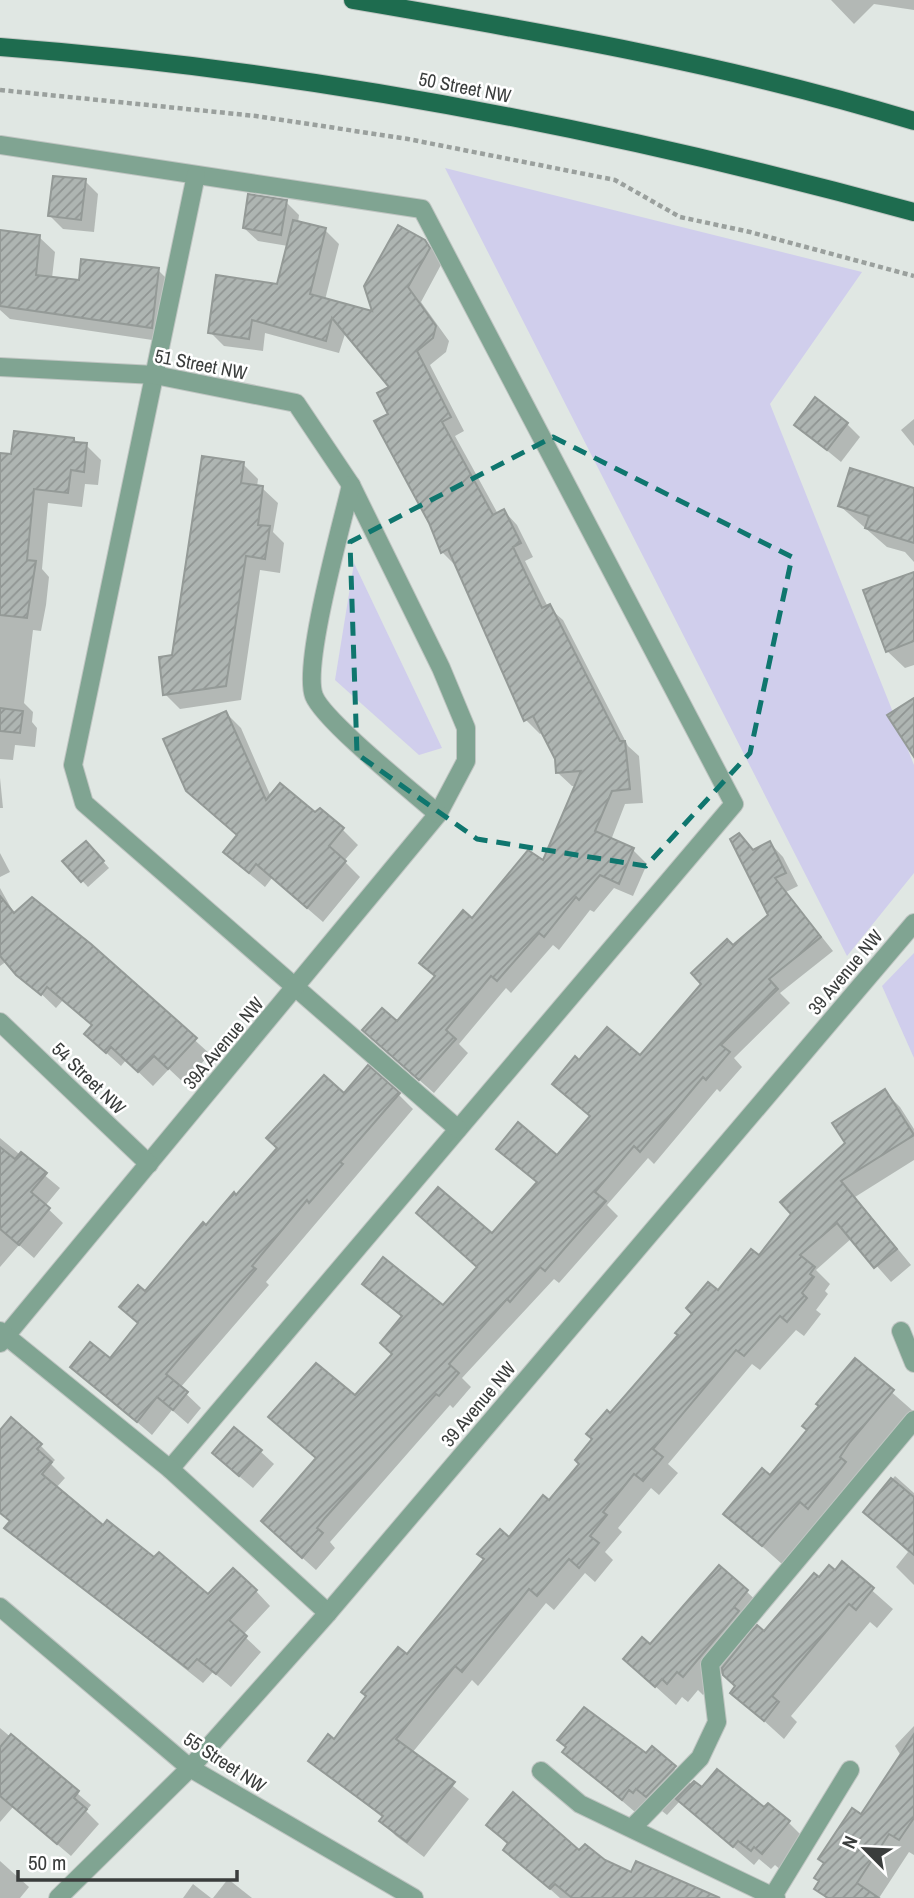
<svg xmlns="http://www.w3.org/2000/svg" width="914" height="1898" font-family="'Archivo Narrow',sans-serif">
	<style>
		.green { fill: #d0ceec }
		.shadow { fill: #0003 }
		.building { fill: url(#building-hatch); stroke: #949a97; stroke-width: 2 }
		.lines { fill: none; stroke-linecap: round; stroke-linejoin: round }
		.minor-casing { stroke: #bfc5c2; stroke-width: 20 }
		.major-casing { stroke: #bfc5c2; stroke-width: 20 }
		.path { stroke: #9aa09d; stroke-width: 4.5; stroke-dasharray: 5 3.5; stroke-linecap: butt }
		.minor { stroke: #80a492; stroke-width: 18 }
		.major { stroke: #1e6c4f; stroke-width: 18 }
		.marked { fill: none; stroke: #0f766e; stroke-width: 5; stroke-dasharray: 14 9; stroke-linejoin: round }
		.labels { text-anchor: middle; stroke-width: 5; stroke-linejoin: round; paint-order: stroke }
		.street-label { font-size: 19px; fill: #3a3d3c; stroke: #fff }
	</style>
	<defs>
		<pattern id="building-hatch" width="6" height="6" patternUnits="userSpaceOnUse" patternTransform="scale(1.75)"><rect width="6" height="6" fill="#aeb5b2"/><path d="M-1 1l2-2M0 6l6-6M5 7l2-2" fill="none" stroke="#8f9492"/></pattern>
	</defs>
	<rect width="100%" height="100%" fill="#e0e7e3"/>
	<g class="green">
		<polygon points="445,168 862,272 770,404 914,765 914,873 847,956"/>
		<polygon points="354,563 442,748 419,755 335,680"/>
		<polygon points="914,953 914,1058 882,986"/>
	</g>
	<g class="shadow">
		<polygon points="831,0 914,0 914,10 874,4 854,24"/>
		<polygon points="85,181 98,194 94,232 63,229 50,216"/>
		<polygon points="286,202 299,215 298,223 325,230 339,244 325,300 374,314 424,241 439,255 442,263 421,302 449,341 446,352 430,365 464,431 455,436 498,514 504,511 517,525 533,557 525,561 548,607 563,620 628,746 639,756 643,803 625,804 611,840 633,850 647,864 633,896 614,888 594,912 590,910 559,950 553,945 511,993 506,988 459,1044 468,1053 434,1093 378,1044 436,977 421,963 544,863 577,786 572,786 558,773 557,758 543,732 540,734 526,720 456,566 442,552 391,415 392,387 346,331 339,353 265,333 263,351 224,346 210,332 278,286 288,246 258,241 244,228"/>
		<polygon points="0,232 39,237 55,252 52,278 81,282 158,270 173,285 166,342 10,319 0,310"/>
		<polygon points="914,419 914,446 901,430"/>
		<polygon points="847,424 860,437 841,462 796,425"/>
		<polygon points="74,440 86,445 101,460 98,485 85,484 82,507 48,503 42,569 49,577 46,605 41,631 33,630 24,703 33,712 32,722 37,728 35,747 15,745 13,760 0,759 0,455 12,456"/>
		<polygon points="243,464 258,479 257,487 262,488 278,503 273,532 284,543 280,573 260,570 241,700 180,709 165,694 174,656"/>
		<polygon points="914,490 914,562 905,552 887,547 840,506"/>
		<polygon points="914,574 914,665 905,668 887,651"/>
		<polygon points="226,713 241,728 271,797 343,830 358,845 344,861 360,877 323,922 272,878 265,887 241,867 226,852 239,836 187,790"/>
		<polygon points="0,778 3,808 0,808"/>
		<polygon points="770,843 783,857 798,886 786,892 833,951 780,993 790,1003 734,1058 742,1067 720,1092 717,1089 654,1164 648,1158 607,1205 618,1216 559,1283 554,1279 462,1378 471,1387 453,1408 450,1405 330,1542 335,1548 316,1570 276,1534 317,1459 270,1417 356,1398 394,1355 403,1318 364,1284 443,1308 479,1268 492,1236 538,1184 498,1149 557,1157 592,1117 580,1062 640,1057 733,947 771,916 754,851"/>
		<polygon points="92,849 109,868 88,887 65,862"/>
		<polygon points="0,853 10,872 0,877"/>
		<polygon points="0,888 15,915 90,945 210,1054 184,1083 169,1069 153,1086 126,1060 121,1066 101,1048 94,1026 63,1000 56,1008 7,961 0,966"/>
		<polygon points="885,1092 900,1107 914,1129 914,1160 855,1197 911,1265 891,1282 852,1238 816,1270 830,1284 825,1291 828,1294 816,1310 821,1314 804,1336 796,1330 760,1370 752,1364 668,1464 678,1473 659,1495 651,1488 618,1528 622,1532 605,1552 613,1560 595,1582 585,1573 554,1610 546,1603 478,1686 472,1680 412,1753 469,1799 424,1857 396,1836 381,1821 383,1818 311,1760 334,1741 509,1539 549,1503 581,1464 611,1415 718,1293 759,1257"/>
		<polygon points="398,1094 413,1109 266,1282 269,1285 180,1388 201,1408 188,1424 172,1410 152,1435 72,1366 110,1361 140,1324 146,1293 207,1228 344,1095"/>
		<polygon points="0,1138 60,1188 45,1206 63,1223 34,1258 19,1245 0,1267"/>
		<polygon points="855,1360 913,1411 782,1564 726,1514 770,1478 809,1431"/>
		<polygon points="0,1433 40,1445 55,1460 51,1464 65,1478 56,1488 103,1527 209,1596 256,1591 270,1606 243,1635 261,1652 231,1687 213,1672 203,1683 7,1528 11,1522 0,1513"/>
		<polygon points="260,1451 274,1464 253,1488 227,1466"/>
		<polygon points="895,1476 914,1493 914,1585 896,1567 908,1552 865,1512"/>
		<polygon points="842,1564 893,1609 877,1628 870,1622 791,1716 797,1722 784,1739 732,1692 737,1687 724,1671 703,1695 698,1690 688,1702 682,1697 676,1705 625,1659 746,1591 766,1610 753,1627 764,1633 819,1580 835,1572"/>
		<polygon points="914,1726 914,1855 909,1852 879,1898 826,1898 816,1889 901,1756 895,1746"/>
		<polygon points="0,1728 91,1805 86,1811 99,1824 71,1856 13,1807 0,1822"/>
		<polygon points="652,1749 692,1785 764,1810 788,1822 808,1842 783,1872 775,1865 771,1869 759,1859 754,1865 680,1801 667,1815 657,1807 642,1818 565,1752 646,1755"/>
		<polygon points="488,1825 579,1853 702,1898 560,1898 505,1849 508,1845"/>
		<polygon points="0,1861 29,1887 20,1898 0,1898"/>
		<polygon points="228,1879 252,1898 213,1898"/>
		<polygon points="193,1884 211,1898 183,1898"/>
	</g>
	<g class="building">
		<polygon points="53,176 86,179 81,220 48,216"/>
		<polygon points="248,194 287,200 281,235 243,228"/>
		<polygon points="293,220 326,228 310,294 372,311 364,286 398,225 425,240 430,248 408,287 436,326 433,338 417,351 451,417 442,422 493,515 504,509 521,543 513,547 542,608 550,604 620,741 625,741 630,789 612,791 595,831 634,848 619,884 600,875 579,900 576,897 544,937 539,933 497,981 491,976 446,1030 456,1039 419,1080 362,1030 382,1008 397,1021 435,976 419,963 463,910 472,918 528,850 543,860 581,771 556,773 555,759 533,716 524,721 448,549 441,553 429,523 374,421 388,414 377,393 389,387 332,318 326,341 252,320 249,339 208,333 216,275 277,284"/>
		<polygon points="0,230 40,235 36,275 79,280 81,259 159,268 152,328 0,306"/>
		<polygon points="815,397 848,423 827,450 794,425"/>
		<polygon points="14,431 74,438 74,442 87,443 84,472 71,470 68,493 34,489 27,560 36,561 27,618 0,615 0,453 11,454"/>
		<polygon points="202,456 244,462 241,483 263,486 258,525 270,526 265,559 246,556 226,686 163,695 159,657 172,655"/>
		<polygon points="850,468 914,488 914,543 865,528 869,516 838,506"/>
		<polygon points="914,572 914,641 886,652 863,590"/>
		<polygon points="914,698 914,757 887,715"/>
		<polygon points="0,708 23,711 20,733 0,731"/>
		<polygon points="226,711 266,800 280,783 315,812 320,808 344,828 329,846 346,861 307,908 256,864 249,873 223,852 237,835 186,791 163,739"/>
		<polygon points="739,833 753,850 770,841 786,873 775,878 821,937 769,979 778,989 721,1045 730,1052 706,1080 703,1077 640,1152 634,1146 595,1192 606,1201 545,1271 540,1267 510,1302 507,1299 449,1364 459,1373 439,1396 436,1394 325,1518 317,1528 323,1533 302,1558 261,1521 316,1458 268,1417 316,1363 355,1395 392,1354 380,1343 402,1316 362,1284 383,1257 443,1305 477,1267 416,1213 438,1187 492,1233 537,1182 496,1149 518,1122 557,1155 590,1116 552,1084 575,1056 579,1060 607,1027 640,1055 701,984 691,973 727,939 733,945 768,915 730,839"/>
		<polygon points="86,841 104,861 81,882 62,861"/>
		<polygon points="0,896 14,913 32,897 91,944 197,1038 168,1069 154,1056 138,1072 111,1047 106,1053 84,1034 92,1025 47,987 41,995 16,975 0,956"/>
		<polygon points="368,1065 400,1093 340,1162 343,1164 309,1203 307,1200 252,1266 256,1269 166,1374 188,1392 173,1410 157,1397 137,1422 70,1367 90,1342 110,1358 138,1323 119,1307 138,1285 145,1291 203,1222 206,1225 234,1192 236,1195 277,1148 266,1138 324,1075 344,1093"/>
		<polygon points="885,1089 914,1135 841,1181 897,1249 874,1268 837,1223 800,1255 815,1267 810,1274 814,1277 802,1293 807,1298 787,1322 780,1316 744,1356 736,1350 653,1449 663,1457 643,1481 634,1474 603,1512 607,1515 590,1536 599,1543 579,1568 569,1559 537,1596 529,1589 462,1672 455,1666 396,1739 455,1782 407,1842 379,1821 383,1816 308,1761 328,1734 334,1739 366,1696 361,1692 398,1647 407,1654 484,1559 477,1554 500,1529 509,1537 543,1495 549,1500 579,1464 575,1460 592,1439 586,1434 607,1410 610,1413 678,1335 675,1333 692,1314 686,1308 708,1282 718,1290 751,1249 759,1255 791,1214 780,1202 845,1143 832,1123"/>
		<polygon points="0,1147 15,1159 21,1152 47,1173 31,1192 50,1208 19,1245 0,1229"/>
		<polygon points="855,1358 894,1390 850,1442 840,1457 846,1462 808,1509 800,1502 762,1546 723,1514 762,1468 770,1475 807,1430 802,1426 819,1406 816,1404"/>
		<polygon points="11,1417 42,1444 37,1449 52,1462 42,1474 103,1525 107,1520 154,1557 159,1552 208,1594 233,1568 257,1590 229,1620 247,1636 216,1674 197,1659 188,1669 4,1528 10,1521 0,1513 0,1430"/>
		<polygon points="234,1427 262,1450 239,1476 212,1453"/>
		<polygon points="891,1478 914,1497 914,1555 863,1512"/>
		<polygon points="842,1561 874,1588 856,1610 849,1604 772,1696 779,1702 764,1721 730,1693 735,1686 723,1675 722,1668 757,1625 764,1631 814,1573 819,1577 829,1565 835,1570"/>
		<polygon points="719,1565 748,1590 734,1607 739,1611 683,1677 677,1672 667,1684 662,1679 655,1687 623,1659 642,1637 650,1644"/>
		<polygon points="584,1707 646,1753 652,1746 676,1766 646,1797 636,1789 633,1793 629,1790 622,1800 562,1752 566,1747 557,1740"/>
		<polygon points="11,1734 79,1791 74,1798 87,1809 57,1844 0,1796 0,1747"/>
		<polygon points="914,1734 914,1818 899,1840 889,1834 857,1883 879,1898 828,1898 814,1889 819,1881 814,1878 824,1863 818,1859 852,1808 861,1814"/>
		<polygon points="717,1769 764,1807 768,1803 790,1821 762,1854 754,1847 751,1851 738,1841 733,1847 676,1799 694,1781 702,1787"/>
		<polygon points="513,1792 579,1850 585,1844 605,1860 631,1872 636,1861 720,1898 572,1898 555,1884 550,1889 503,1850 508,1843 486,1825"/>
	</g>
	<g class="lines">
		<defs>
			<g id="minor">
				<polyline points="0,145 422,209 734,804 170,1469"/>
				<polyline points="196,175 73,765 84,803 458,1129"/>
				<polyline points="0,367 155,375 296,403 351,485 441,668 466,728 466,761 438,814 0,1343"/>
				<path d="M351 485C342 524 302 665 314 696 324 721 413 792 438 814"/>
				<polyline points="0,1022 149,1164"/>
				<polyline points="0,1331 170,1469 328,1613"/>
				<polyline points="901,1331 914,1363"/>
				<polyline points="0,1607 190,1768 414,1898"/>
				<polyline points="541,1771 580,1804 776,1898"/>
				<polyline points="632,1828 700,1758 717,1722 710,1664 914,1420"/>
				<polyline points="773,1896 850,1770"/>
				<polyline points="58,1898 190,1768 328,1613 914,923"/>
			</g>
			<g id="major">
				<path d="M353 0C541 32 731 65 914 121"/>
				<path d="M0 47C309 70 615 130 914 212"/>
			</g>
		</defs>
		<use href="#minor" class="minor-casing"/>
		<use href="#major" class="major-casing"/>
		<polyline class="path" points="0,90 256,116 408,139 615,180 680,217 750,232 914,276"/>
		<use href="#minor" class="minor"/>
		<use href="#major" class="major"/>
	</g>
	<path class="marked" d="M553 437 792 557 750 753 646 866 477 839 357 754 350 542Z"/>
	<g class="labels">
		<g class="street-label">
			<text transform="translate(465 87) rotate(11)" y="7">50 Street NW</text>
			<text transform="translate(201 364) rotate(11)" y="7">51 Street NW</text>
			<text transform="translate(845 972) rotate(-50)" y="7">39 Avenue NW</text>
			<text transform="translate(223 1043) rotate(-50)" y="7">39A Avenue NW</text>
			<text transform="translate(89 1078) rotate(44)" y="7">54 Street NW</text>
			<text transform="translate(478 1404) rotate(-50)" y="7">39 Avenue NW</text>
			<text transform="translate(225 1762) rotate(33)" y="7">55 Street NW</text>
		</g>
	</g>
	<g transform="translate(865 1849) rotate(294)" stroke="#ffffff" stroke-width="5" paint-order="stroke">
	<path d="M0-5L12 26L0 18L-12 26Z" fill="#3a3d3c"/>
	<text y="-10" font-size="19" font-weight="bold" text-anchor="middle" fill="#3a3d3c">N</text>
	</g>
	<path d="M18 1870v10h219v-10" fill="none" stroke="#3a3d3c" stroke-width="3.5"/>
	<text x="28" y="1870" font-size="21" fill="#3a3d3c" stroke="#ffffff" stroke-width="5" paint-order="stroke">50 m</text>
</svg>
